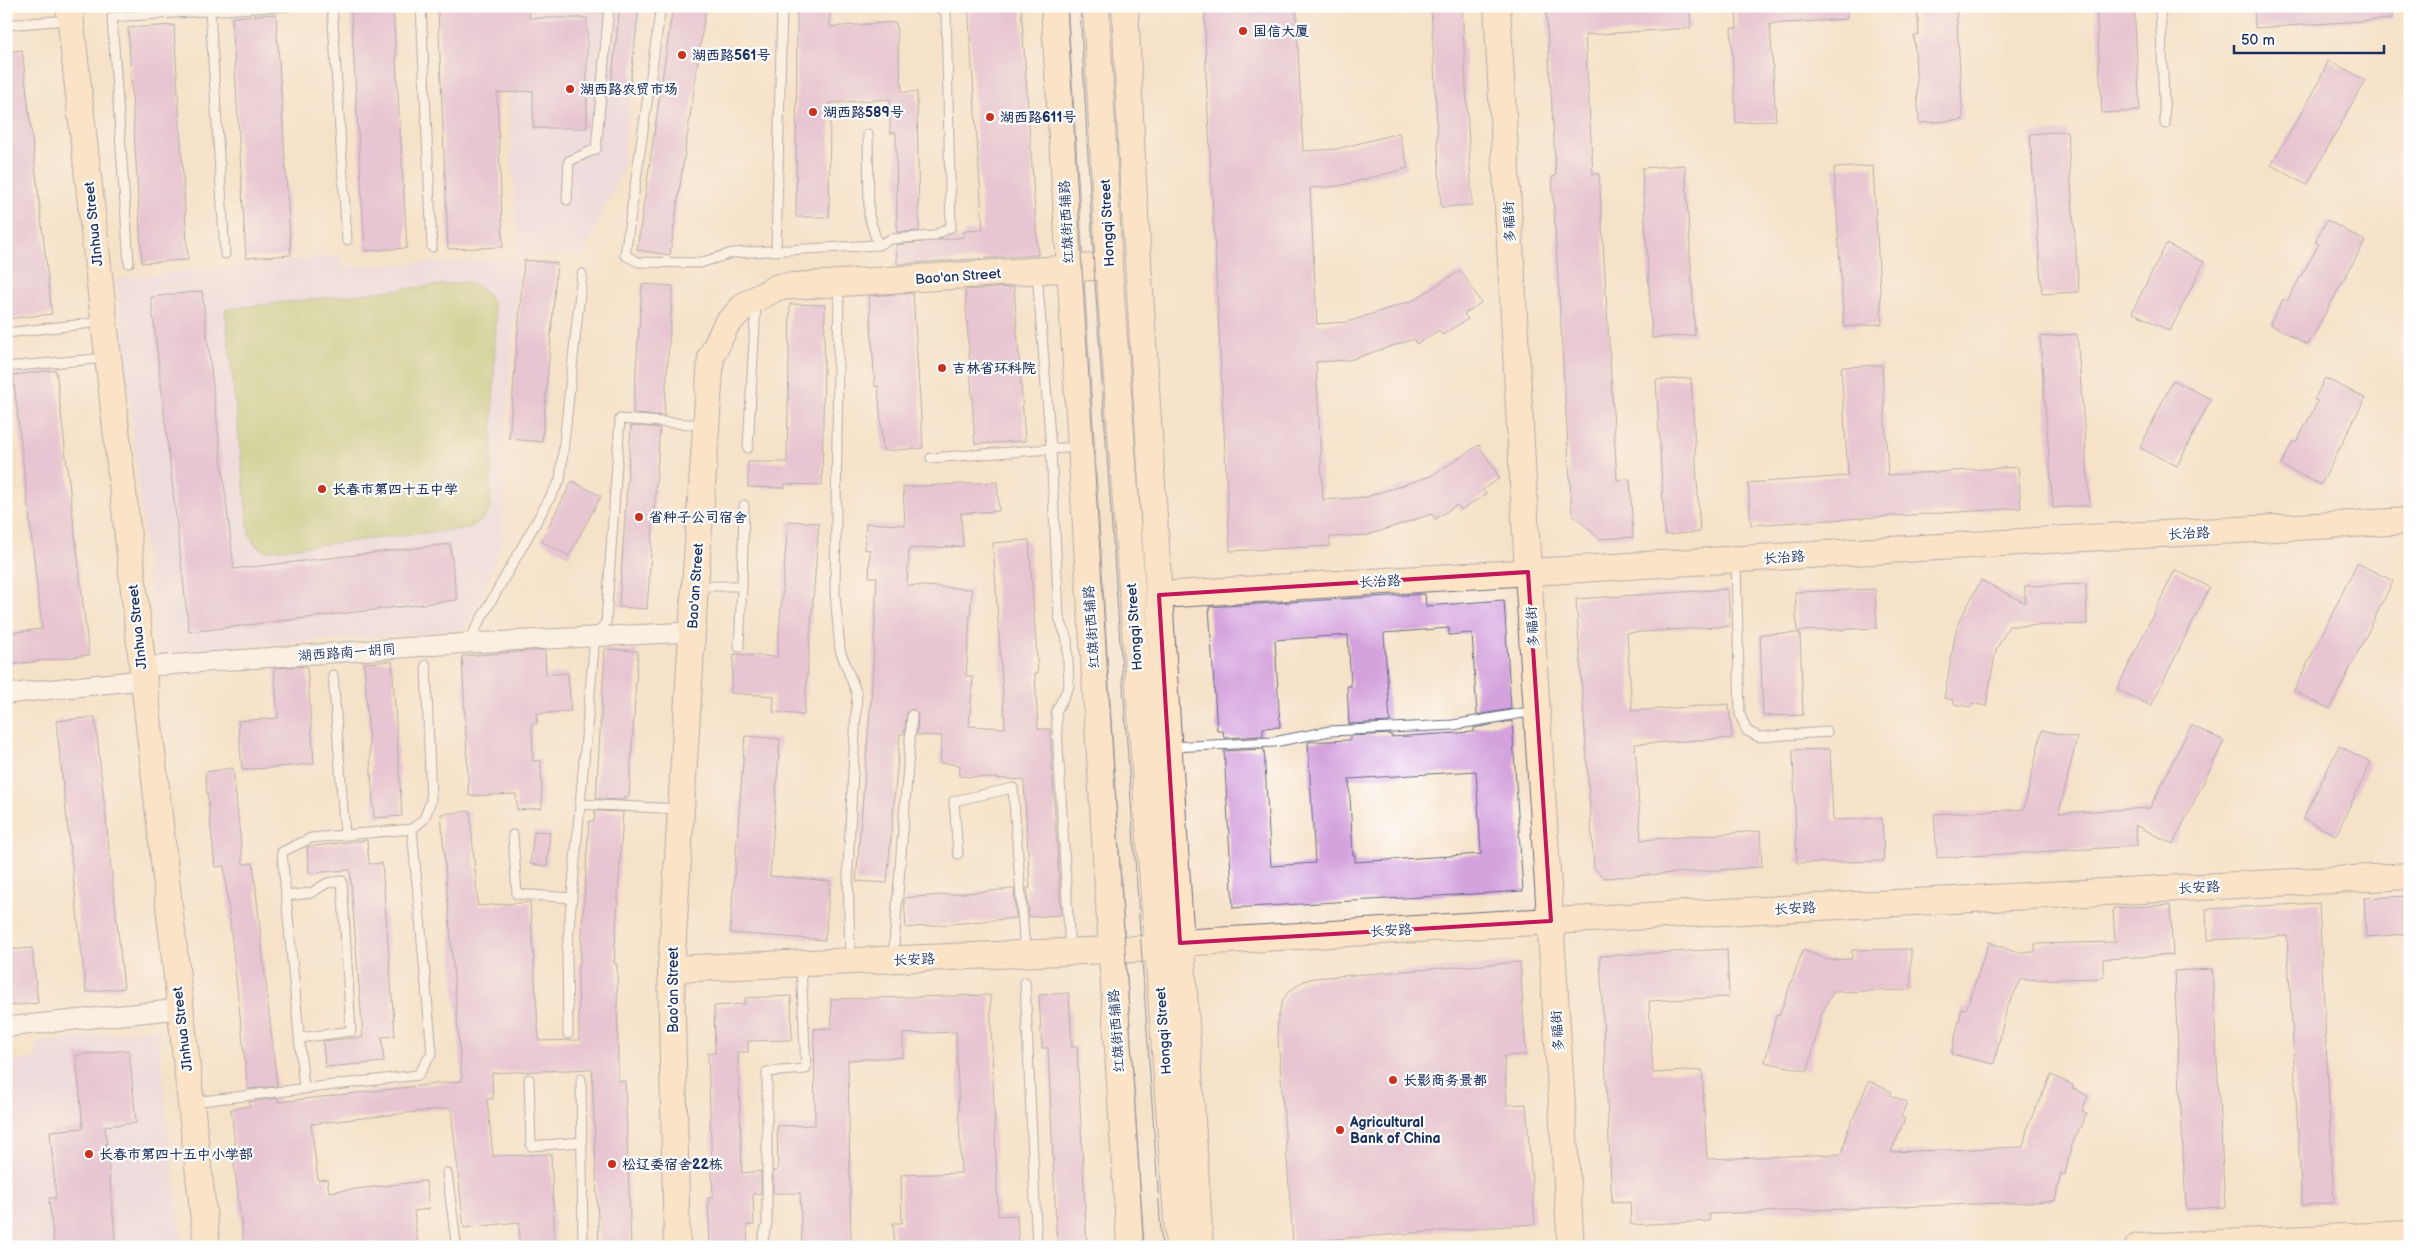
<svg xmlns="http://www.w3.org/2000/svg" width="2416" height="1253" font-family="'Balsamiq Sans','LXGW WenKai TC',sans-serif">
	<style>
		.built { fill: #e5d3f1 }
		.green { fill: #abc166; stroke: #637862 }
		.building { fill: #d4a2dd; fill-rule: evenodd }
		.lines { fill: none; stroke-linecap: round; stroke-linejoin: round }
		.lane-casing { stroke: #686e83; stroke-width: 11 }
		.street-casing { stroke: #686e83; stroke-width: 21 }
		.secondary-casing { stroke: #686e83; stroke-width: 28 }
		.lane { stroke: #fff; stroke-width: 9 }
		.street { stroke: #fff; stroke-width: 19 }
		.secondary { stroke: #ffe4c6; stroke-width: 26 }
		.tram { stroke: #1b2f5e; stroke-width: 1 }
		.marked { fill: none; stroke: #c2185b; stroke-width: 4; stroke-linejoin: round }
		.poi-dot { fill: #c8321e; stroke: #fff; stroke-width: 2 }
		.labels { text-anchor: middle; stroke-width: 4.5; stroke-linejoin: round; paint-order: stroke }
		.poi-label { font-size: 14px; font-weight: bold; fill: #1b2f5e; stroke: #fff; text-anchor: start }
		.street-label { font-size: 14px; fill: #1b2f5e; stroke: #fff }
	</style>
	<rect width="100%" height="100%" fill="#fff"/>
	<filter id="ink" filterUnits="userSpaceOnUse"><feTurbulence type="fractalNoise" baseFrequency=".02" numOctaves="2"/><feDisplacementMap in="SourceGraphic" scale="10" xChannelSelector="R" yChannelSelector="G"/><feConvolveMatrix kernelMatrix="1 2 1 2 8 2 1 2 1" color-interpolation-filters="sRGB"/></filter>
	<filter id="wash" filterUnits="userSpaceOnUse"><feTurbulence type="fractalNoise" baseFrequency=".0096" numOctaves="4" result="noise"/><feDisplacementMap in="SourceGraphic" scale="20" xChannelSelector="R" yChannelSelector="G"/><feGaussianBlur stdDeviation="1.12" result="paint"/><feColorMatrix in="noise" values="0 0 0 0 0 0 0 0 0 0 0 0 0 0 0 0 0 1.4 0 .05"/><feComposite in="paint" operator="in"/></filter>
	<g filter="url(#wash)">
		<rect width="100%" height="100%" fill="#f6e2c9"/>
		<g class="built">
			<polygon points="503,6 642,6 622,171 583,256 518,256"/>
			<polygon points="343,255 344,267 520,258 505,438 503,539 473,618 463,630 156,653 117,279"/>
			<polygon points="157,1028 182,1247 6,1247 6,1062 37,1058 36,1043"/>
		</g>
		<path class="green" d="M466 282C486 286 494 300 496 319L490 508 483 519 470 528 265 551 255 545 249 534 225 309Z"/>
		<g id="blocks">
			<g class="building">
				<polygon points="494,6 529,6 529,18 587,18 587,128 533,128 533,91 497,93 503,247 448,249 438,9"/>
				<polygon points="620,6 639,6 629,95 610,93"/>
				<polygon points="673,6 706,6 670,255 637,250"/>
				<polygon points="797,6 830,6 830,27 896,22 902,92 917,92 919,231 897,232 896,133 890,133 890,99 830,103 829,217 796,217"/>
				<polygon points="968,6 1021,6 1038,255 897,264 896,245 964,237 964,231 983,230"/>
				<polygon points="1207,6 1296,6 1303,151 1337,149 1399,133 1408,168 1339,186 1310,188 1317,324 1347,322 1412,301 1461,270 1481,303 1464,314 1468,319 1442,335 1439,330 1417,344 1414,339 1349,360 1316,362 1323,500 1366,497 1431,476 1479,445 1500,478 1483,489 1486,494 1461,510 1457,505 1435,519 1432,514 1368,535 1330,537 1330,546 1230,551 1206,73 1205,16"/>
				<polygon points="1431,6 1462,6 1472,205 1441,207"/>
				<polygon points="1546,6 1689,6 1691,28 1585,35 1593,174 1599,174 1617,480 1630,479 1633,537 1600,539 1572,514 1552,177 1556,176"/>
				<polygon points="1736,6 1847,6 1847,19 1770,24 1776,120 1736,123 1731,28 1737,28"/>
				<polygon points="1917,6 1956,6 1963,120 1919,123 1914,36 1919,35"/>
				<polygon points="2096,6 2134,6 2140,111 2102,113"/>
				<polygon points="2254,6 2392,6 2392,19 2255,28"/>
				<polygon points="393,8 407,248 365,251 351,11"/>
				<polygon points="276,14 291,255 246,258 232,17"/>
				<polygon points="174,25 188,260 142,263 128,28"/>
				<polygon points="22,50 52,314 6,319 6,52"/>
				<polygon points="2329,60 2365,80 2307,185 2271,165 2320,81 2319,80"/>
				<polygon points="2067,131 2079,292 2042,294 2030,134"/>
				<polygon points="1685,165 1695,335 1652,338 1642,168"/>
				<polygon points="1873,166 1882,324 1844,327 1834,168"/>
				<polygon points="2327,220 2365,241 2308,345 2270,324 2283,299 2287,301 2319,244 2315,242"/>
				<polygon points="2166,244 2204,262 2170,331 2132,312"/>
				<polygon points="524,260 557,263 542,442 509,439"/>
				<polygon points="642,284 673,286 664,416 633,414"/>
				<polygon points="1014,287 1025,441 975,444 965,290"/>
				<polygon points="202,291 234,569 450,544 457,600 189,632 151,297"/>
				<polygon points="913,293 923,448 883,451 878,386 875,387 869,296"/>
				<polygon points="790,304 825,305 822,485 785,484 785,488 748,487 748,462 787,462"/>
				<polygon points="2077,334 2090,505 2053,508 2040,337"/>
				<polygon points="1882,365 1888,475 2018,467 2021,508 1751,525 1748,483 1848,476 1841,367"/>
				<polygon points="56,370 89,655 6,665 6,633 42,629 13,375"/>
				<polygon points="1691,378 1700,532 1665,535 1656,380"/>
				<polygon points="2325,378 2365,398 2321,485 2281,465 2293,441 2296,443 2318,401 2314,400"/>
				<polygon points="2173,380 2211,399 2177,466 2140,448"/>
				<polygon points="631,426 660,428 647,609 619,607"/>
				<polygon points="572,481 601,496 569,556 541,541"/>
				<polygon points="997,482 999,511 961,513 963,546 909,549 907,585 972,589 966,676 973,677 969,726 1005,728 993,543 1029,540 1038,673 1035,673 1038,729 1050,729 1061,915 1029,917 1027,888 1030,888 1024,780 959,776 960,765 940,763 942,736 917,735 918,715 913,709 907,712 904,734 900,734 887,883 856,881 872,687 877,577 869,577 870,550 864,549 866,523 905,525 903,487"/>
				<polygon points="788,521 819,523 804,715 773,712 774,696 731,693 734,654 777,657"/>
				<polygon points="2357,563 2393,581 2330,709 2294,691"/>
				<polygon points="2175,570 2210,587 2151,706 2117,689"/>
				<polygon points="1981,580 2025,603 2025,586 2086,584 2087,624 2009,626 1996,650 1986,706 1972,703 1971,707 1954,704 1954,700 1944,698 1957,625"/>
				<polygon points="1728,589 1730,626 1627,633 1632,711 1729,704 1732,738 1635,744 1641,840 1760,831 1762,867 1604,878 1594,868 1576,599"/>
				<polygon points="1875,589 1877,628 1797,631 1795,592"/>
				<polygon points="1425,594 1426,606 1504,600 1511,709 1477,715 1472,633 1449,635 1449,628 1384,633 1390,722 1349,724 1347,686 1351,686 1348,635 1275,640 1280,727 1263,728 1263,736 1224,738 1223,731 1217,731 1209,607"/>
				<polygon points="1800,633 1803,715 1763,716 1760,634"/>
				<polygon points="605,649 638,651 629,797 624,796 624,800 596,799"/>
				<polygon points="545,650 546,675 568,673 571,711 536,714 537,724 532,724 533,761 541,760 542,808 517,810 516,794 469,796 462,656"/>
				<polygon points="392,661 402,816 374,818 364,663"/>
				<polygon points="307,666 314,764 242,770 238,721 278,718 274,668"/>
				<polygon points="95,717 124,988 86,992 56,721"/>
				<path d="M1512 721 1523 891 1233 908 1224 751 1264 749 1271 866 1315 863 1308 742 1350 740V736L1391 734V737L1474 732V728ZM1476 771 1481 854 1355 862V855H1353L1349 779Z"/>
				<polygon points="2191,725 2224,741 2173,844 2135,825 2137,846 1937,858 1934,814 2024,809 2042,730 2077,738 2059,813 2150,808"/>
				<polygon points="745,736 780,739 770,876 830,881 825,940 730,933"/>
				<polygon points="2339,746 2371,762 2336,835 2303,819"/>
				<polygon points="1830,749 1833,820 1882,818 1884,861 1797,863 1793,750"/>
				<polygon points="233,768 243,864 253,863 277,1086 248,1089 224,866 215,867 205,772"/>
				<polygon points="470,811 478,906 530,902 539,1041 579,1040 578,964 580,964 589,821 594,821 595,811 623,812 614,964 617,964 618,1081 625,1081 631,1247 599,1247 592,1069 492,1073 493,1099 487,1099 493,1156 551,1154 555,1247 519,1247 519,1222 464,1228 451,1108 311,1124 318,1180 327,1179 329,1192 426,1181 429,1209 414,1211 418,1247 379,1247 378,1243 348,1247 244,1247 233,1153 236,1153 231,1109 250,1106 249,1102 278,1098 278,1102 462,1081 441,814"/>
				<polygon points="534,831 550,832 547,866 530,864"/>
				<polygon points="367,840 369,864 382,863 395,1036 382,1037 384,1062 325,1067 323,1041 363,1037 350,870 309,873 307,847"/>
				<polygon points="1014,889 1016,918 906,928 904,898"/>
				<polygon points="2410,896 2410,934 2366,937 2364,898"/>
				<polygon points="2319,903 2334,1203 2302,1205 2287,936 2207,940 2206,909"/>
				<polygon points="2170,905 2173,955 2103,959 2103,978 2021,980 2007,1007 1994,1064 1951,1054 1962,1008 1966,1009 1989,942 2015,952 2035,952 2035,944 2115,942 2113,908"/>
				<polygon points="32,948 38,1003 6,1006 6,950"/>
				<polygon points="1727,949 1729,997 1649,1001 1653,1073 1702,1070 1707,1159 1842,1154 1847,1132 1869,1081 1892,1092 1890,1095 1907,1102 1901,1117 1905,1119 1891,1152 2023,1147 2028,1125 2051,1075 2073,1085 2072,1088 2088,1096 2082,1111 2087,1113 2071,1147 2065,1175 2061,1173 2055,1201 1709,1214 1710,1221 1631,1225 1630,1202 1612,1203 1600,956"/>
				<polygon points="1911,949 1911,990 1833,992 1821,1015 1808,1071 1765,1062 1776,1015 1779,1016 1803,950 1828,960 1852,959 1852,950"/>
				<polygon points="1520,962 1526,1055 1504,1056 1507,1105 1526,1104 1535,1224 1293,1242 1277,1023 1282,1002 1288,992 1304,981 1314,978"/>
				<polygon points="2212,969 2225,1207 2186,1209 2174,971"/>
				<polygon points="1069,993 1072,1047 1077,1046 1087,1247 1057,1247 1048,1048 1042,1048 1039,995"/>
				<polygon points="990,995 998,1216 1017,1215 1019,1247 981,1247 981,1242 895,1247 893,1223 902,1223 901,1175 961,1173 956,1032 903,1034 903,1057 848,1060 851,1247 802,1247 800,1193 773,1193 773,1171 778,1170 777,1126 815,1125 814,1029 832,1028 831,999"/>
				<polygon points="791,996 792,1040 748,1041 748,1052 738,1052 742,1173 761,1171 761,1193 753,1194 754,1225 747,1225 748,1247 710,1247 708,1198 713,1198 708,1053 715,1053 714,1006 745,1004 745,998"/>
				<polygon points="129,1050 136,1123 105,1126 116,1247 54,1247 49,1198 56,1198 50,1131 83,1128 76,1055"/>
			</g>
		</g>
	</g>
	<g filter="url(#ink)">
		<use href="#blocks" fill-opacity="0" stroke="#686e83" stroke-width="1"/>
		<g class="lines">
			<defs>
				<g id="lane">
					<polyline points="332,6 347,240"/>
					<polyline points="421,6 432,247"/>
					<polyline points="553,6 609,7 596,149 569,161 567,200"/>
					<polyline points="661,6 625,255 638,262 700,263 732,253 878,245 891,239 933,236 951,227 946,12 936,6"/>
					<polyline points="2160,6 2165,124"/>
					<polyline points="210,11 225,254"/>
					<polyline points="6,25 68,20"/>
					<polyline points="868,134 869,216 878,245"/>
					<polyline points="776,251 782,6"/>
					<polyline points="129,263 112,17 287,6"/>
					<polyline points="1037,273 1051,449 1059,617 1067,639 1069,686 1056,712 1070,950"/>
					<polyline points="839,286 835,593 840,650 857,694 848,867 850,960"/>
					<polyline points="6,333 101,322"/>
					<polyline points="6,367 107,358"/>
					<polyline points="748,448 756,304"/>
					<polyline points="931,458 1078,447"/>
					<polyline points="1736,562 1740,715 1747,731 1759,737 1827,732"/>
					<polyline points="697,586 742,586 744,505"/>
					<polyline points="468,642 560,480 582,274"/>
					<polyline points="739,647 742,586"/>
					<polyline points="333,675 345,835"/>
					<polyline points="1171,747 1274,742 1330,731 1453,725 1535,711"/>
					<polyline points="580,804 680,809"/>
					<polyline points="513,835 517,894 572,898"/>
					<polyline points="958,854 954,801 1013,788 1025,952"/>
					<polyline points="286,896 311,893 327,883 342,881 351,1031 300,1038"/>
					<polyline points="893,957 912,715"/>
					<polyline points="1025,982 1037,1247"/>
					<polyline points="568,1034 567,951 595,637 606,622 620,419 704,425"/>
					<polyline points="529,1079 531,1146 582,1142"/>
					<polyline points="581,1079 583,1247"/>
					<polyline points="304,1089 282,852 311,838 412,829"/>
					<polyline points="193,1102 418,1075 432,1053 412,829 424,819 431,801 426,665"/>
					<polyline points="447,1173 456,1242 459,1247"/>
					<polyline points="761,1247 767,1224 767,1072 806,1069 801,967"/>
				</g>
				<g id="street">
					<polyline points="6,694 132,681 153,666 468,643 692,632"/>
					<polyline points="6,1027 180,1009"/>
				</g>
				<g id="secondary">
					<polyline points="69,6 207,1247"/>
					<polyline points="1054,6 1130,1247"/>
					<polyline points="1096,6 1109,266 1179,1247"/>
					<polyline points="1125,6 1133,182 1200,1247"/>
					<polyline points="1497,6 1528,572 1571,1247"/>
					<polyline points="1159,595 2067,539 2410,521"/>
					<polyline points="1180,943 1551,921 2410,876"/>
					<polyline points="671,969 1157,948"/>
					<polyline points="677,1247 671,969 695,586 711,357 726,325 746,304 778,287 1109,266"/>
					<polyline points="2138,1247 2410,1234"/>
				</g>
			</defs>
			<use href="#lane" class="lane-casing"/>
			<use href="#street" class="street-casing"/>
			<use href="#secondary" class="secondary-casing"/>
			<use href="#lane" class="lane"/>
			<use href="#street" class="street"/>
			<use href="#secondary" class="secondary"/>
			<g class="tram">
				<polyline points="1067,6 1082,269 1144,1247"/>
				<polyline points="1080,6 1094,268 1162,1247"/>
			</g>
		</g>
	</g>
	<path d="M0 0H2416V1253H0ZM1528 572 1551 921 1180 943 1159 595Z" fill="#f6e2c9" fill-opacity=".55" fill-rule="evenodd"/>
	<path class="marked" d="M1528 572 1551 921 1180 943 1159 595Z"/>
	<g class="poi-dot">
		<circle cx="1243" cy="31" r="5"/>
		<circle cx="682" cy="55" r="5"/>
		<circle cx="570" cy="89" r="5"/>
		<circle cx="813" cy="112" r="5"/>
		<circle cx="990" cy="117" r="5"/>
		<circle cx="942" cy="368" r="5"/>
		<circle cx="322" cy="489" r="5"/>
		<circle cx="639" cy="517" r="5"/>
		<circle cx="1393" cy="1080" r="5"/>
		<circle cx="1340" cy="1130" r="5"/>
		<circle cx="89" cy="1154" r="5"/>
		<circle cx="612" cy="1164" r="5"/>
	</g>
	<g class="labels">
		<g class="poi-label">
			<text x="1253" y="36">国信大厦</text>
			<text x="692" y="60">湖西路561号</text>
			<text x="580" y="94">湖西路农贸市场</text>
			<text x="823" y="117">湖西路589号</text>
			<text x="1000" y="122">湖西路611号</text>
			<text x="952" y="373">吉林省环科院</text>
			<text x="332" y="494">长春市第四十五中学</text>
			<text x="649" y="522">省种子公司宿舍</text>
			<text x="1403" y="1085">长影商务景都</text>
			<text x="1350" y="1127">Agricultural<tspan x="1350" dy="16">Bank of China</tspan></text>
			<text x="99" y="1159">长春市第四十五中小学部</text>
			<text x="622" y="1169">松辽委宿舍22栋</text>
		</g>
		<g class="street-label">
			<text transform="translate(1066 222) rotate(-93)" y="5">红旗街西辅路</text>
			<text transform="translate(1509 222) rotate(-93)" y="5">多福街</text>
			<text transform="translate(1107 223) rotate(-93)" y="5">Hongqi Street</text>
			<text transform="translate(93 224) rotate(-96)" y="5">JInhua Street</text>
			<text transform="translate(958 276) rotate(-4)" y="5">Bao'an Street</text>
			<text transform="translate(2189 533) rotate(-3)" y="5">长治路</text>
			<text transform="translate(1784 557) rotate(-4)" y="5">长治路</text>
			<text transform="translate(1380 581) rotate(-3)" y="5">长治路</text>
			<text transform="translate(695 586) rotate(-86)" y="5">Bao'an Street</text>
			<text transform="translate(137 627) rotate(-96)" y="5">JInhua Street</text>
			<text transform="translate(1091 627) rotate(-94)" y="5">红旗街西辅路</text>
			<text transform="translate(1134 627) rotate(-94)" y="5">Hongqi Street</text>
			<text transform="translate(1532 627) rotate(-94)" y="5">多福街</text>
			<text transform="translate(347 652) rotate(-4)" y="5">湖西路南一胡同</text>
			<text transform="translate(2199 887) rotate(-3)" y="5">长安路</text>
			<text transform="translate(1795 908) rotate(-3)" y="5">长安路</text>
			<text transform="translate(1391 930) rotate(-3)" y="5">长安路</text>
			<text transform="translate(914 959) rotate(-2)" y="5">长安路</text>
			<text transform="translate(673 990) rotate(-90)" y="5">Bao'an Street</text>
			<text transform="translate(182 1029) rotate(-97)" y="5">JInhua Street</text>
			<text transform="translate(1116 1031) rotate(-94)" y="5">红旗街西辅路</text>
			<text transform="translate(1163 1031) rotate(-94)" y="5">Hongqi Street</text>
			<text transform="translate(1557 1031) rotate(-94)" y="5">多福街</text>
		</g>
	</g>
	<rect width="2416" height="1253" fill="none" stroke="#fff" stroke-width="25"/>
	<path d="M2234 45v8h150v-8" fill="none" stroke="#1b2f5e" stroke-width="2.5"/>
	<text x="2241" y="45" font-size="15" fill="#1b2f5e" stroke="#ffffff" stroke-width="4" paint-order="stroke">50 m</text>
</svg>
